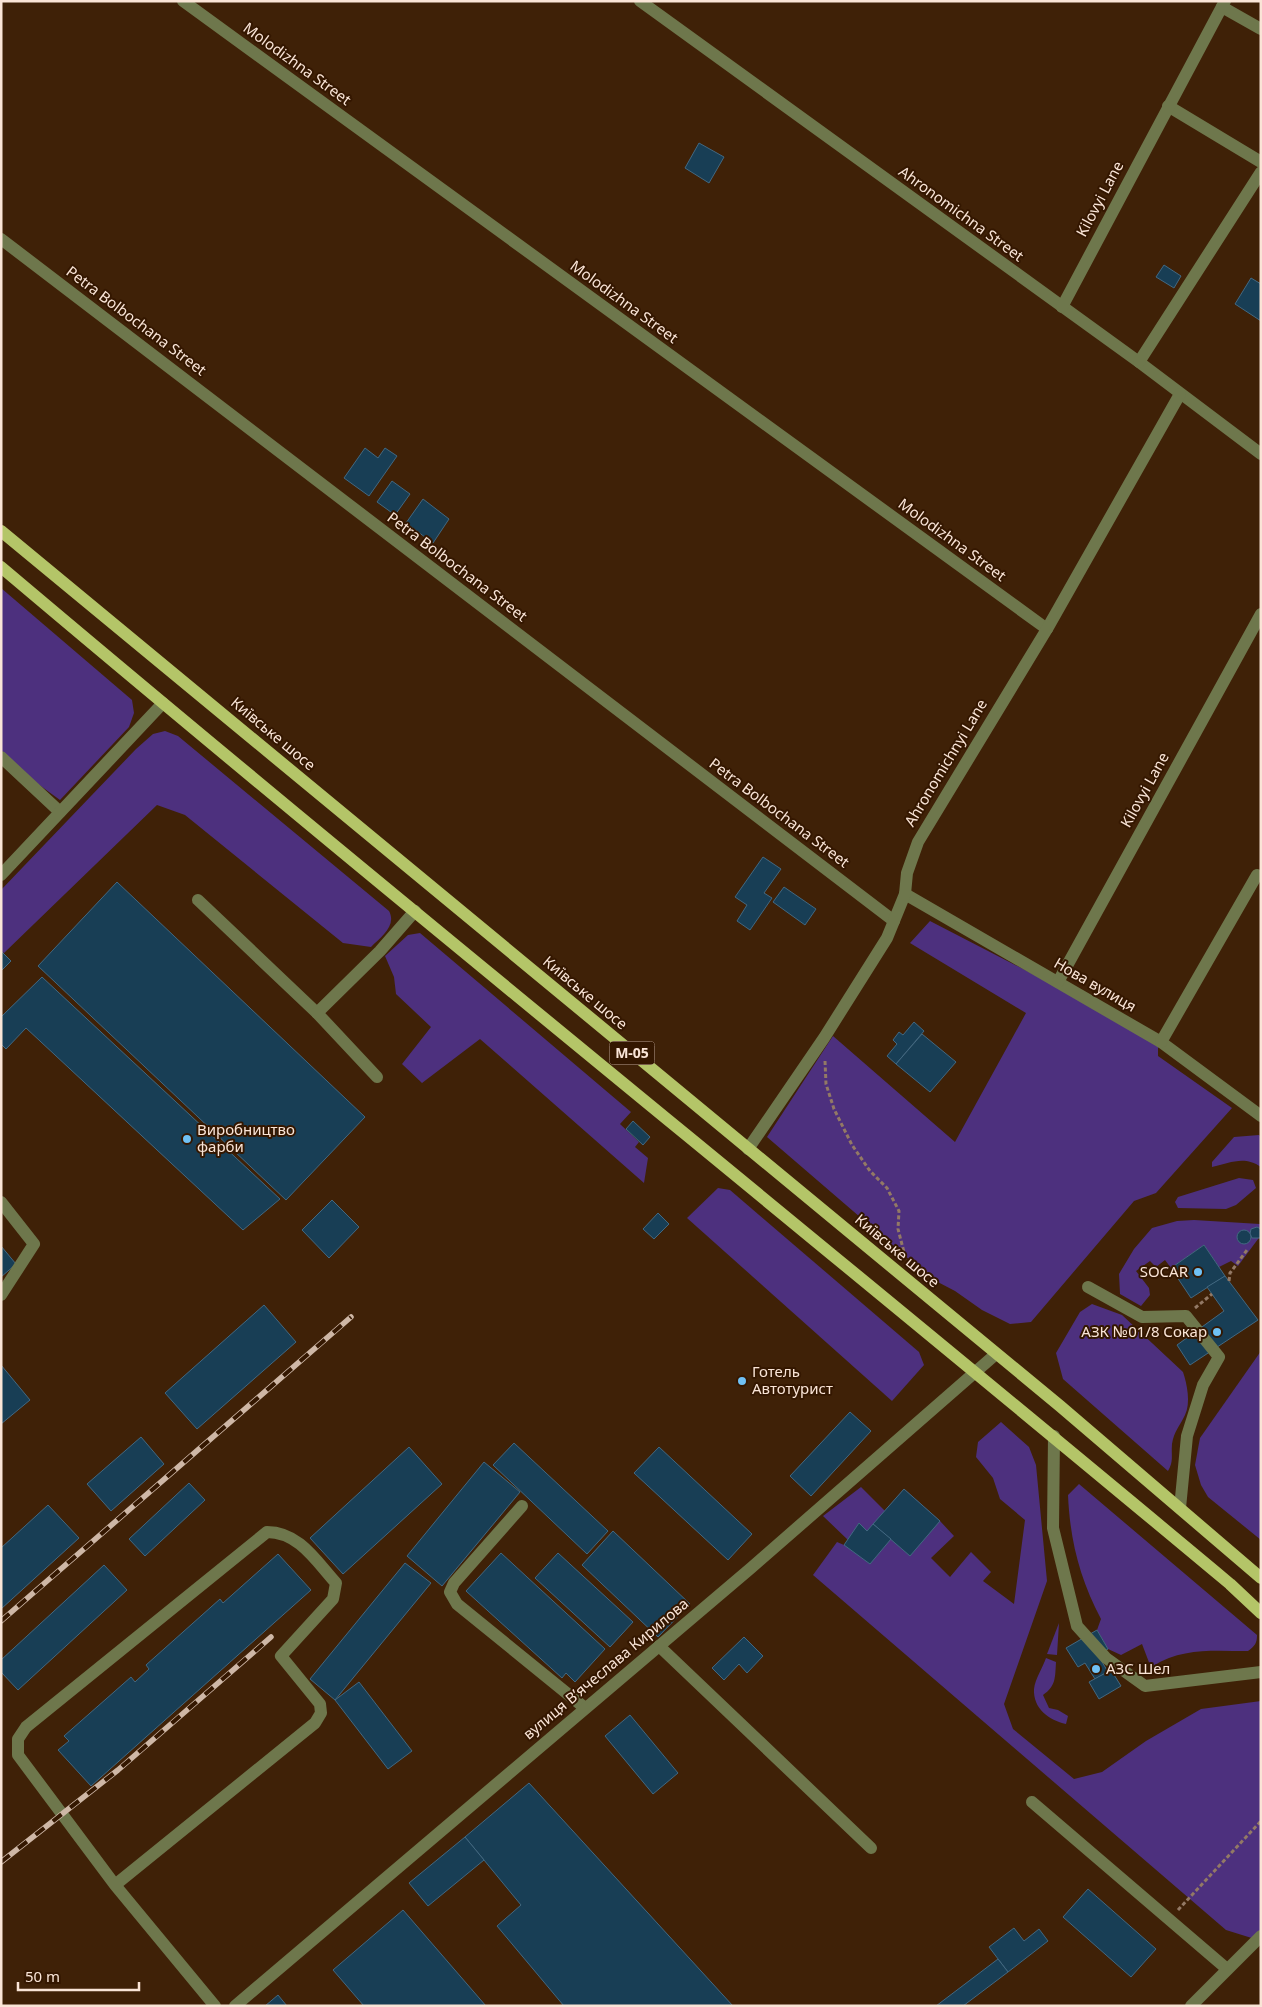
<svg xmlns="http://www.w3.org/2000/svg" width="1262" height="2007" font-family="'Noto Sans',sans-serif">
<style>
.green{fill:#4d307e}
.building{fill:#183e55;stroke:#426881}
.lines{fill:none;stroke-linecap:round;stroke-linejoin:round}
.path{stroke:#937965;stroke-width:3;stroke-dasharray:4 2.5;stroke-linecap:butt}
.minor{stroke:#6e774c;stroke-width:12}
.major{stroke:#b4c568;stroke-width:12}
.rail-casing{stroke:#ceb7a6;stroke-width:5.5}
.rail{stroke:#341700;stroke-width:4;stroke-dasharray:11;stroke-linecap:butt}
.poi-dot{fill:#70c1f4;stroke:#341700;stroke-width:2}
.labels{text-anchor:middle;stroke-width:4;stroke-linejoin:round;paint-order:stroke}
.shield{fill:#341700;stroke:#bfa796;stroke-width:1}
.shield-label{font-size:14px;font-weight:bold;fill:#fae5d7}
.street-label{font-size:15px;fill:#fae5d7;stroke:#341700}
.poi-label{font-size:15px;fill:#fae5d7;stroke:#341700;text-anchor:start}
</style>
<rect width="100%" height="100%" fill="#3f2107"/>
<g class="green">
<path d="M1,588L132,700L134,713L129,727L60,800L38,784L1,750Z"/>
<path d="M165,731L178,736L389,911C397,926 381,937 371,947L343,943L185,815L157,805L4,953L1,951V890L136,749L153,734Z"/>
<path d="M930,921L1058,987L1158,1046V1056L1232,1108L1156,1193L1134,1201L1031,1322L1010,1324L982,1310L955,1291L932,1279L767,1137L833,1036L955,1142L1026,1013L910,943Z"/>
<path d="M420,933L631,1112L620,1124L639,1142L635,1147L648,1158L644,1183L480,1039L422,1083L402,1064L431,1027L396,994L394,977L385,956L408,935Z"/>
<path d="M1259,1135L1261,1137V1167C1244,1155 1230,1163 1212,1167V1162L1234,1137Z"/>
<path d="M1239,1178L1253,1180L1256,1188L1236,1205L1226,1209L1178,1208L1175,1202L1178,1197Z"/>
<path d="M718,1188L730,1190L919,1352L924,1365L892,1401L687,1218Z"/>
<path d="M1194,1220L1260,1224L1261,1235L1238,1266L1231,1261L1219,1267L1204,1245L1171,1268L1165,1260L1156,1267L1150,1261L1136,1271L1149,1288L1150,1295L1141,1306L1120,1294L1119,1274L1134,1249L1152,1228L1177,1221Z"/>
<path d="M1092,1304L1122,1315L1183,1372C1187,1384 1191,1403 1185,1415C1180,1426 1174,1431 1172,1444C1171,1456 1174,1461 1168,1471L1063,1379L1056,1353L1080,1312Z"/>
<path d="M1261,1351V1540L1208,1497L1201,1485L1195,1465L1200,1438Z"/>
<path d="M1001,1422L1029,1447L1036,1465L1047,1581L1004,1704L1013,1729L1074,1779L1102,1772L1146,1741L1201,1709L1261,1701V1938L1258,1940L1226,1930L813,1575L837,1542L844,1545L848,1540L823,1516L861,1487L885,1511L904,1489L940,1521L954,1536L931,1558L950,1577L971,1552L991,1572L983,1581L1014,1604L1025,1520L1000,1499L993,1478L976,1457L978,1442Z"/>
<path d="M1079,1484L1257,1635C1257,1643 1255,1646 1248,1651C1215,1651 1183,1647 1153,1666L1150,1665L1142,1644L1121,1655L1108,1649L1097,1630L1101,1619C1080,1579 1070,1541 1068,1495Z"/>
<path d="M1059,1623L1057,1655L1047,1654Z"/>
<path d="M1046,1658L1056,1662C1055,1678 1056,1686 1043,1695L1049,1708L1058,1710L1068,1716L1066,1724C1049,1720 1033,1709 1034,1689C1035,1679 1043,1667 1046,1658Z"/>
</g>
<g class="building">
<path d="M699,143L724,157L709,183L685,168Z"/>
<path d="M1164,265L1181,276L1174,288L1156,277Z"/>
<path d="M1251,278L1261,284V321L1235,304Z"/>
<path d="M365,448L378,458L385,448L397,456L369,496L344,478Z"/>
<path d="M392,481L410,494L395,515L377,502Z"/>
<path d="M423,499L449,519L433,543L406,523Z"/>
<path d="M763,857L781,869L764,893L772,898L750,930L737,921L747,905L735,897Z"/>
<path d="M117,882L365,1117L286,1200L38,966Z"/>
<path d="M784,887L816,909L805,925L773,902Z"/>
<path d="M1,951L11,961L1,971Z"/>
<path d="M42,977L280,1199L243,1230L26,1028L6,1049L1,1044V1017Z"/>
<path d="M914,1022L924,1031L896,1064L887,1056L897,1044L893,1040L899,1032L903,1035Z"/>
<path d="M922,1034L956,1062L930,1092L896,1064Z"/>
<path d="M633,1121L650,1137L643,1145L626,1129Z"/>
<path d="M332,1200L359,1227L329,1258L302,1230Z"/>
<path d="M658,1213L669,1224L654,1239L643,1229Z"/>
<path d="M1257,1227L1261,1229V1238H1252L1250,1234L1251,1229Z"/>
<circle cx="1244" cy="1237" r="7"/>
<path d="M1204,1245L1225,1276L1191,1298L1171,1268Z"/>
<path d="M1,1246L16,1264L1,1277Z"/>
<path d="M1225,1276L1258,1320L1190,1365L1177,1345L1224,1311L1207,1287Z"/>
<path d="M264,1305L296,1342L197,1429L165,1393Z"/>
<path d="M1,1365L30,1400L1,1424Z"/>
<path d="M850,1412L871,1431L811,1496L790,1476Z"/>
<path d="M141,1437L164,1464L111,1511L87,1484Z"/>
<path d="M514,1443L608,1531L587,1554L493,1465Z"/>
<path d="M409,1447L442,1484L343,1574L310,1538Z"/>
<path d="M659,1447L752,1534L728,1560L634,1473Z"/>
<path d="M484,1462L520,1492L442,1586L407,1556Z"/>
<path d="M189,1483L205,1500L145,1556L129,1539Z"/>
<path d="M904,1489L940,1521L910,1556L873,1524Z"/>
<path d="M48,1505L79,1538L1,1609V1548Z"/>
<path d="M859,1523L867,1531L873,1524L891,1539L870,1564L844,1545Z"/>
<path d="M613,1531L690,1604L658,1637L582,1565Z"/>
<path d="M501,1553L605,1649L575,1682L566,1673L562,1678L466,1591Z"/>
<path d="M558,1553L633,1622L610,1647L535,1578Z"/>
<path d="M278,1554L311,1590L91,1786L58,1750L69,1741L64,1736L131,1677L135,1682L149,1669L146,1665L220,1599L223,1603Z"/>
<path d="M405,1563L431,1583L335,1700L310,1679Z"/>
<path d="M104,1565L127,1590L18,1690L1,1672V1660Z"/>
<path d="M1097,1630L1108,1649L1098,1655L1108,1672L1095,1679L1085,1663L1078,1667L1066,1648Z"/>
<path d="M744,1637L763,1656L747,1673L739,1664L724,1680L712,1668Z"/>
<path d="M1111,1670L1121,1686L1099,1699L1089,1682Z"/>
<path d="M359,1682L412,1751L388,1769L335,1700Z"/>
<path d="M630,1715L678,1773L653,1794L605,1736Z"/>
<path d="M529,1783L733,2006H564L497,1926L521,1905L465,1837Z"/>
<path d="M465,1837L484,1860L428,1906L409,1883Z"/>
<path d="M1088,1889L1156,1949L1131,1977L1063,1917Z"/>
<path d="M403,1910L486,2006H364L333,1970Z"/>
<path d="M1014,1928L1024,1941L1039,1929L1048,1941L1008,1972L989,1947Z"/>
<path d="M998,1959L1008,1972L963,2006H936Z"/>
<path d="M278,1995L287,2006H265Z"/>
</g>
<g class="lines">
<g class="path">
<path d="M825,1061L826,1084L834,1109L852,1145L870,1171L887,1188L899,1211L898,1229L906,1260"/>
<path d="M1229,1281L1230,1273L1247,1250"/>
<path d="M1195,1308L1212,1294"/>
<path d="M1178,1910L1261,1821"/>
</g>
<g class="minor">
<path d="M183,1L1047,629"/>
<path d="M640,1L1139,362L1261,454"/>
<path d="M1222,7L1261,29"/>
<path d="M1168,106L1261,162"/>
<path d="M1,239L894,921"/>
<path d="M1062,307L1225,1"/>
<path d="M1139,362L1261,172"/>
<path d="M1,757L60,812"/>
<path d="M1,875L163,703"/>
<path d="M905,894L1161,1042L1261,1116"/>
<path d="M198,900L317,1013L377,1077"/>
<path d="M1058,982L1261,614"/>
<path d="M317,1013L380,951L415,911"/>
<path d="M1161,1042L1257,875"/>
<path d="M748,1149L824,1038L887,938L905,894L907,873L918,842L1047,629L1180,394"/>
<path d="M1,1202L34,1244L1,1295"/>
<path d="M1088,1287L1142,1317L1186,1316L1219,1357L1203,1385L1187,1436L1180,1508"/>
<path d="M1054,1436L1053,1528L1077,1626L1106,1658L1145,1686L1261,1672"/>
<path d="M522,1506L454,1583L450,1592L457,1604L585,1708"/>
<path d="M659,1646L871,1848"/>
<path d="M1032,1802L1227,1969"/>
<path d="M115,1885L315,1723L321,1713L320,1704L281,1656L333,1599L336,1583C316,1561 299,1532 267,1532L26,1727L18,1739V1755L115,1885L215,2006"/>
<path d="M235,2006L751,1568L996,1354"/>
<path d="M1191,2006L1261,1936"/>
</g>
<g class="major">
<path d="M1,531L1060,1406L1261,1578"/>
<path d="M1,567C407,910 822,1243 1230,1584L1261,1613"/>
</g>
<defs>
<g id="rail">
<path d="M1,1621L351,1317"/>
<path d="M1,1862L118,1770L271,1637"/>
</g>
</defs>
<use href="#rail" class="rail-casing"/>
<use href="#rail" class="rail"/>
</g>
<g class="poi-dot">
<circle cx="187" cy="1139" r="5"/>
<circle cx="1198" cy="1272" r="5"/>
<circle cx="1217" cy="1332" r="5"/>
<circle cx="742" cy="1381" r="5"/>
<circle cx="1096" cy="1669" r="5"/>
</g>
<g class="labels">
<rect class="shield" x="609.5" y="1041.5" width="45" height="23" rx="4"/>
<g class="shield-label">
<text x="632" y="1058">М-05</text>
</g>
<g class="street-label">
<text transform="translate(297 64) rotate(36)" y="5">Molodizhna Street</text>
<text transform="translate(1100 199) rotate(-62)" y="5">Kilovyi Lane</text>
<text transform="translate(961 214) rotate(36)" y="5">Ahronomichna Street</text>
<text transform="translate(624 302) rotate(36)" y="5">Molodizhna Street</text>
<text transform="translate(136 321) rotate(37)" y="5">Petra Bolbochana Street</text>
<text transform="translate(952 540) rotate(36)" y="5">Molodizhna Street</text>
<text transform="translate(457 567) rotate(37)" y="5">Petra Bolbochana Street</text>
<text transform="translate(273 734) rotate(40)" y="5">Київське шосе</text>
<text transform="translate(946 763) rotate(-59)" y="5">Ahronomichnyi Lane</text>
<text transform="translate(1145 790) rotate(-61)" y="5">Kilovyi Lane</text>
<text transform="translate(779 813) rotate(37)" y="5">Petra Bolbochana Street</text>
<text transform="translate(1095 985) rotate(30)" y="5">Нова вулиця</text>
<text transform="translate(585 993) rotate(40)" y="5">Київське шосе</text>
<text transform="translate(897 1251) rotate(40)" y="5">Київське шосе</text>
<text transform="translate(606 1669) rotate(-40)" y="5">вулиця Вʼячеслава Кирилова</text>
</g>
<g class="poi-label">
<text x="197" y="1135">Виробництво<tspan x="197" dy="17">фарби</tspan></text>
<text x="1188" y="1277" text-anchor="end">SOCAR</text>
<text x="1207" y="1337" text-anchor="end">АЗК №01/8 Сокар</text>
<text x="752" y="1377">Готель<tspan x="752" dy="17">Автотурист</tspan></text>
<text x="1106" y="1674">АЗС Шел</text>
</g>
</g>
<rect width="1262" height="2007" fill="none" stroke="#fae5d7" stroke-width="5"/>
<path d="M18 1982v8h121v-8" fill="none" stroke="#fae5d7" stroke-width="2.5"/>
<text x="25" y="1982" font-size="15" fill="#fae5d7" stroke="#341700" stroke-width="4" paint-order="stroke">50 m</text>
</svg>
